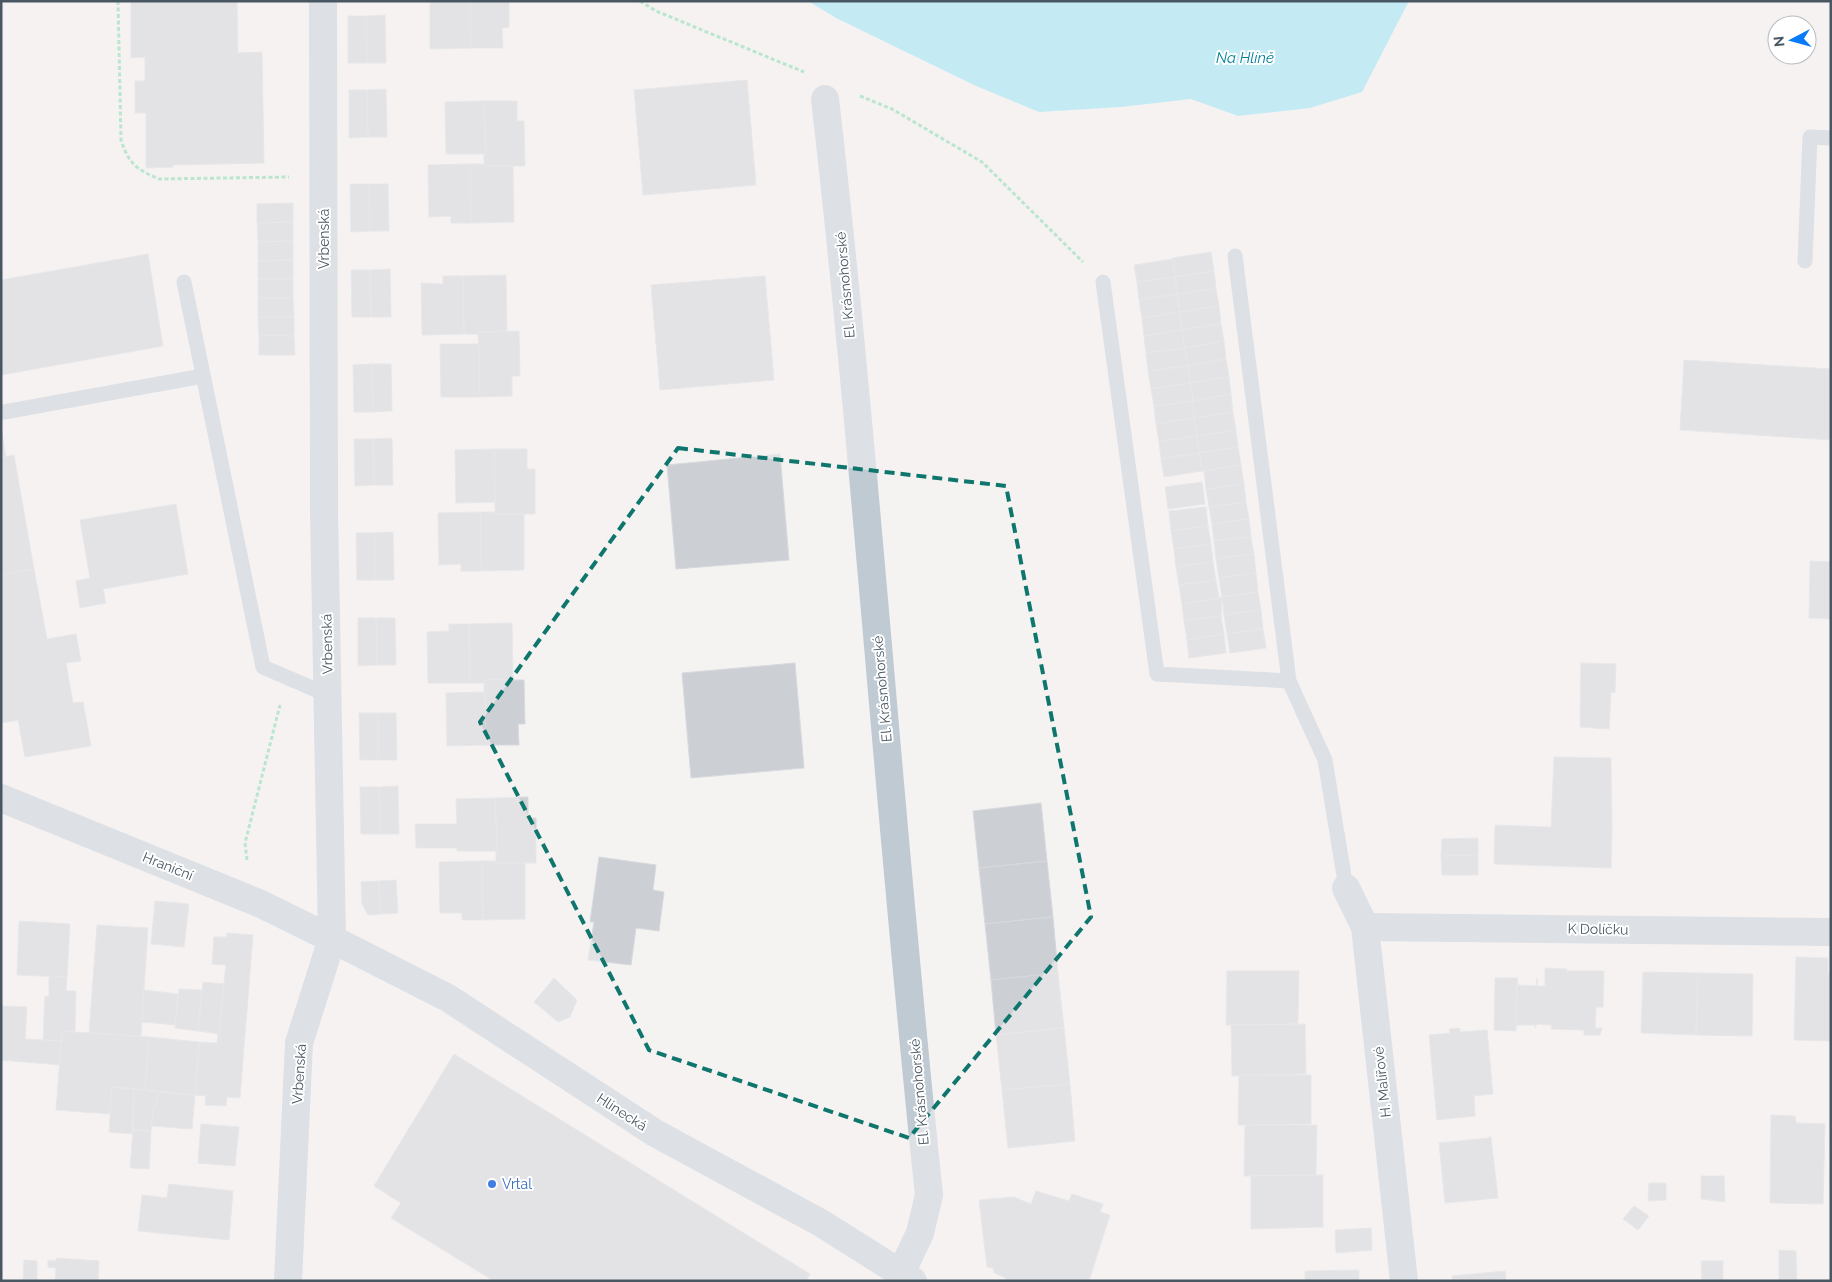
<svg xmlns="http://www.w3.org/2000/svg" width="1832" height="1282" font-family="Raleway,sans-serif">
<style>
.water{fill:#88e3f5}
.building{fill:#ccd0d5;stroke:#d6d9de}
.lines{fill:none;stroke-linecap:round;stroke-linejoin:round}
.path{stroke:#72d7a1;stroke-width:3;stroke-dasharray:4 2.5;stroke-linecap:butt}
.service{stroke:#bfcad3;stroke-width:15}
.minor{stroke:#bfcad3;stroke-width:28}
.tertiary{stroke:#bfcad3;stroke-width:28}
.marked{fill:none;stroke:#0f766e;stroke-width:4;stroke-dasharray:10 6;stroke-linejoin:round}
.shop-dot{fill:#3f7fe0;stroke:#fff;stroke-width:2}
.labels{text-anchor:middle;stroke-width:4;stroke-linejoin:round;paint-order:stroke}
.street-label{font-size:14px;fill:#485762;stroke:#fff}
.shop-label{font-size:14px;fill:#366cbe;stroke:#fff;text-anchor:start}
.water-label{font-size:15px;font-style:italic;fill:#03819b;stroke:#fff}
</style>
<rect width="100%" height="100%" fill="#f5f2f2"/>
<path class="water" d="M808,1H1409L1362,92L1310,108L1238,116L1191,99L1121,107L1039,112L976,86L836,18Z"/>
<g class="building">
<path d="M131,1H237L238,53L262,52L264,163L173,165V167L146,168V113H135V81H145V57L131,58Z"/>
<path d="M430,1H470L471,48L430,49Z"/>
<path d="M470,1H509V27L502,28L503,48H471Z"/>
<path d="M385,15L386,63H367L366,16Z"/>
<path d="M348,16H366L367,63H348Z"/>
<path d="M747,80L756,185L643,195L634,90Z"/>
<path d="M386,89L387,137H368L367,90Z"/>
<path d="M349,90H367L368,137L349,138Z"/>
<path d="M484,101L486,154H446L445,102Z"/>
<path d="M484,101H517V121H524L525,166H484V154H486Z"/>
<path d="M470,164H484V166H513L514,222L471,223Z"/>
<path d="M470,164L471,223H451V216L429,217L428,165Z"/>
<path d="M350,184H369L370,231L351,232Z"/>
<path d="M369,184H388L389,231H370Z"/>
<path d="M293,203V222L257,223V204Z"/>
<path d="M293,222V241L258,242L257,223Z"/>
<path d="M293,241V260L258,261V242Z"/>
<path d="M1211,252L1214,271L1175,277L1172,258Z"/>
<path d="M148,254L163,346L1,375V280Z"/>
<path d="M1173,259L1175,277L1137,282L1134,265Z"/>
<path d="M293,260V279H258V261Z"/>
<path d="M390,269L391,317H371L370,270Z"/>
<path d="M351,270H370L371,317H352Z"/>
<path d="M1214,271L1216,289L1177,294L1175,277Z"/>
<path d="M506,275L507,331L478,332V334H464L463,276Z"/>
<path d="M443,276H463L464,334L422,335L421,283L443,284Z"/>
<path d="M765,276L774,380L660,390L651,285Z"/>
<path d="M1175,277L1177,294L1139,300L1137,282Z"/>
<rect x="258" y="279" width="35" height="19"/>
<path d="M1216,289L1219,306L1180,312L1177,294Z"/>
<path d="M1177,294L1180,312L1142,318L1139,300Z"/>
<path d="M258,298H293L294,317H258Z"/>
<path d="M1219,306L1221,324L1182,330L1180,312Z"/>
<path d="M1180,312L1182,330L1144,336L1142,318Z"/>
<path d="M258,317H294V336H259Z"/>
<path d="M1221,324L1224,341L1185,348L1182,330Z"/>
<path d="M1182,330L1185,348L1146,353L1144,336Z"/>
<path d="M519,331L520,376H512V396L480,397L478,332Z"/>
<path d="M259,336H294L295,355H259Z"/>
<path d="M1224,341L1226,359L1188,366L1185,348Z"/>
<path d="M440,344H479L480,397H441Z"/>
<path d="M1185,348L1188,366L1148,371L1146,353Z"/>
<path d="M1226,359L1229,377L1190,383L1188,366Z"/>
<path d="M1684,360L1831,369V440L1680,430Z"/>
<path d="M372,364L373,412H354L353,365Z"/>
<path d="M372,364H391L392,411L373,412Z"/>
<path d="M1188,366L1190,383L1151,389L1148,371Z"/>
<path d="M1229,377L1231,394L1193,401L1190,383Z"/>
<path d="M1190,383L1193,401L1154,406L1151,389Z"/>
<path d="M1231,394L1233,412L1194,418L1193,401Z"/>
<path d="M1193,401L1194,418L1156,424L1154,406Z"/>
<path d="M1233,412L1236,430L1197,436L1194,418Z"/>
<path d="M1194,418L1197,436L1159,442L1156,424Z"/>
<path d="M1,427L6,457L1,458Z"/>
<path d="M1236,430L1238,447L1199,453L1197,436Z"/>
<path d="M1197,436L1199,453L1161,459L1159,442Z"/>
<path d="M392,438L393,485H374L373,439Z"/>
<path d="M354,439H373L374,485L355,486Z"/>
<path d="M1238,447L1241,465L1202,471L1199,453Z"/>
<path d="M494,449H527V469H535V514H495Z"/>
<path d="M494,449L495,502L456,503L455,450Z"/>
<path d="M1199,453L1202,471L1164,477L1161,459Z"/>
<path d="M780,454L789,560L676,569L667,465Z"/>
<path d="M14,455L34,569L1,575V458Z"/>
<path d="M1241,465L1244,484L1206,489L1204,471Z"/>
<path d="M1202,482L1205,504L1168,509L1165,487Z"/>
<path d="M1244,484L1246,502L1209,507L1206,489Z"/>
<path d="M1246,502L1249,519L1212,524L1209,507Z"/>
<path d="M176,504L188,574L103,589L106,603L80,608L76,581L90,578L80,520Z"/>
<path d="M1206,507L1208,526L1171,531L1169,511Z"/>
<path d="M480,512H494L495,514H524V570L481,571Z"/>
<path d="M480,512L481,571H461V564L439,565L438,513Z"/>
<path d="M1249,519L1251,537L1214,541L1212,524Z"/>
<path d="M1208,526L1211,544L1174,549L1171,531Z"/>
<path d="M393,532L394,580H375V533Z"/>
<path d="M356,533H375V580H357Z"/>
<path d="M1251,537L1254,554L1216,559L1214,541Z"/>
<path d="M1211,544L1213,562L1176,567L1174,549Z"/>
<path d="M1254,554L1256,573L1219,578L1216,559Z"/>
<path d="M1810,561L1831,562V619L1809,618Z"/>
<path d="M1213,562L1216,580L1179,585L1176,567Z"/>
<path d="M34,569L47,639L76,634L81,661L66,663L73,703L83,702L91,746L25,757L18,720L1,723V575Z"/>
<path d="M1256,573L1258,592L1222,597L1219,578Z"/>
<path d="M1216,580L1219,598L1182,604L1179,585Z"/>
<path d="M1258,592L1261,610L1224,615L1222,597Z"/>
<path d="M1218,597H1222L1221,616L1184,621L1182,604L1219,598Z"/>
<path d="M1261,610L1263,629L1227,634L1224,615Z"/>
<path d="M1221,616L1224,634L1187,640L1184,621Z"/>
<path d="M358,618H376L377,665L358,666Z"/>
<path d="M376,618H395L396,665H377Z"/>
<path d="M512,623L513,680H484V683H470L469,624Z"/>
<path d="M449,624H469L470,683H428L427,632L449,631Z"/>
<path d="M1263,629L1266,648L1230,653L1227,634Z"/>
<path d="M1224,634L1226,653L1189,658L1187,640Z"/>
<path d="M795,663L804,768L691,778L682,673Z"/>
<path d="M1581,663L1616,664L1615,693L1611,692L1609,729L1580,727Z"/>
<path d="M484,680H524L525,724H518L519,745H486L485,692H484Z"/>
<path d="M484,692H485L486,745L447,746L446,693Z"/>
<path d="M359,713H378V760H360Z"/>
<path d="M378,713H396L397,760H378Z"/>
<path d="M1554,757L1611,758L1612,830L1611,868L1494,864L1495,825L1551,827Z"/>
<path d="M398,786L399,834H380L379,787Z"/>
<path d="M360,787H379L380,834H361Z"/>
<path d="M528,797V818H536V863H496V851H497L495,798Z"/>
<path d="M495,798L497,851H457V848H416L415,824H457L456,799Z"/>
<path d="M1041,803L1047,861L979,868L973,811Z"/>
<path d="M1478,838V856H1441L1442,839Z"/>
<path d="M1441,856H1478V875H1442Z"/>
<path d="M599,857L656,865L653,890L664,892L659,931L636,928L631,965L588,960L594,922H590Z"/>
<path d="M482,861L483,920H462V913H440L439,862Z"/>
<path d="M482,861H495L496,863H525V919L483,920Z"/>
<path d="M1047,861L1053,917L985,924L979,868Z"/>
<path d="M396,880L398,913L380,914L379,881Z"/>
<path d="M379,881L380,914L368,915L362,904L361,882Z"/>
<path d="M155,901L189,904L184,947L151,944Z"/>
<path d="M1053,917L1058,973L991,980L985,924Z"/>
<path d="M19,921L70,924L67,977L17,975Z"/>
<path d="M97,925L148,928L141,1037L89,1033Z"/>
<path d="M227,933L253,935L240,1098L227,1097L226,1106L205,1105L206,1096L195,1095L199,1042L217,1043L226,965L212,964L214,937H226Z"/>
<path d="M1796,957L1828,958V973H1831V1041L1794,1040Z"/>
<path d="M1545,968L1567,969L1566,971H1604L1603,1007H1596L1595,1028H1602L1600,1035H1584V1030L1551,1029L1552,1025L1537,1024L1535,1028L1536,1025H1518L1516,1027L1517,978L1518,985L1536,986L1537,978L1538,979L1537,986H1545Z"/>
<path d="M1227,971H1299L1298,1024L1226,1025Z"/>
<path d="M1643,972L1698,973L1696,1035L1641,1033Z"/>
<path d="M1058,973L1064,1028L996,1035L991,980Z"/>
<path d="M1698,973L1753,974L1752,1036L1696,1035Z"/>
<path d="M49,976L67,977L66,991H76L75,1032L62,1031V1041L43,1040L45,996L49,997Z"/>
<path d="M554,978L577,1000L570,1017L558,1022L534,1002Z"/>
<path d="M1495,978H1517L1516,1031L1494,1030Z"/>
<path d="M203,982L224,984L219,1034L198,1031Z"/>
<path d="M179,989L202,990L198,1031L175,1028Z"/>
<path d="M144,990L178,994L175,1025L142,1022Z"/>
<path d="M1,1006L27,1007L25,1039L62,1041L60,1065L1,1060Z"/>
<path d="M1305,1024L1306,1074L1232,1076L1231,1025Z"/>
<path d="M1064,1028L1070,1084L1002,1090L996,1035Z"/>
<path d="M1460,1028V1032L1487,1030L1493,1094L1474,1096L1475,1116L1437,1120L1429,1035L1450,1033L1449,1029Z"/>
<path d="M62,1031L149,1037L145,1090L112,1087L110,1114L56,1110Z"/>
<path d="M149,1037L199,1042L195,1095L145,1090Z"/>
<path d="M454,1054L810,1274L806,1281H494L391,1218L401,1203L374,1186Z"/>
<path d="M1239,1075H1311V1124L1238,1125Z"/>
<path d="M1070,1084L1075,1141L1008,1148L1002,1090Z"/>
<path d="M112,1087L134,1089L132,1134L109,1132Z"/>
<path d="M134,1089L158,1092L156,1105L154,1104L151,1131L133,1130Z"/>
<path d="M158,1092L195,1095L192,1129L151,1126L154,1104L156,1105Z"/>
<path d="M1771,1115L1795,1116L1796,1123L1825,1124L1823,1204L1770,1203Z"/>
<path d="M201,1124L239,1127L235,1166L198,1163Z"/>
<path d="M1245,1125H1317L1316,1175L1244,1176Z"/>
<path d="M133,1130L151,1131L149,1169L130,1168Z"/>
<path d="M1489,1137H1491L1498,1198L1445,1203L1439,1143L1489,1138Z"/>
<path d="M1323,1175V1227L1251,1229V1176Z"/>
<path d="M1701,1176H1724L1725,1202L1701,1199Z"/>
<path d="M1649,1183H1666V1200L1648,1201Z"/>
<path d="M169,1184L233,1191L229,1240L138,1231L142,1195L167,1198Z"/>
<path d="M1036,1191L1069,1201L1072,1194L1103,1204L1100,1212L1110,1215L1089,1281H1005L1006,1278L994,1273L993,1268L987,1267L979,1200L1014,1197L1031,1204Z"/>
<path d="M1634,1206L1649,1216L1638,1230L1623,1219Z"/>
<path d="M1371,1228L1372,1250L1336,1253L1335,1230Z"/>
<path d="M1779,1250L1796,1251L1797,1281H1779Z"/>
<path d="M56,1258L99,1261L98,1281H55L56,1268L48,1267V1260L56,1261Z"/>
<path d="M24,1260L37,1261V1281H23Z"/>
<path d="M1701,1261H1723V1281H1702Z"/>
<path d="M1359,1270V1281H1305V1271Z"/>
<path d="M1505,1271L1506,1281H1453L1452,1276Z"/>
</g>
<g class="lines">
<g class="path">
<path d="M118,1L121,140C129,164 136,169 159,179L289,177"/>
<path d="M640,1L656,11L804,72"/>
<path d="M860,96L892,109L982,162L1083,262"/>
<path d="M247,860L245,843L280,705"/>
</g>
<g class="service">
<path d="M1235,256L1289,681L1325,760L1346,888"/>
<path d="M1805,261L1810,137L1831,138"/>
<path d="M184,282L263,667L328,695"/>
<path d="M1103,282L1157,674L1289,681"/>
<path d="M4,412L203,376"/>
</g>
<g class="minor">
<path d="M825,99C867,464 890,830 929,1195L920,1233L901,1273"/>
<path d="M1,798L261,904L332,939L324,511L323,1"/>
<path d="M1346,888L1365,927L1404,1281"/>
<path d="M1365,927L1831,932"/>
</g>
<path class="tertiary" d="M288,1281L299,1043L332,939L448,998L655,1133L821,1223L913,1281"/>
</g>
<path d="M0 0H1832V1282H0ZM678,448L1006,486L1091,917L909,1138L649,1050L480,722Z" fill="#f5f2f2" fill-opacity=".55" fill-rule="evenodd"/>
<path class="marked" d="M678,448L1006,486L1091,917L909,1138L649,1050L480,722Z"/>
<circle class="shop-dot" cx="492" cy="1184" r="5"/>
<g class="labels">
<g class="street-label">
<text transform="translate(324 239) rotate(-90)" y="5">Vrbenská</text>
<text transform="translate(845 285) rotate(-95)" y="5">El. Krásnohorské</text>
<text transform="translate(327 644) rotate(-91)" y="5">Vrbenská</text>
<text transform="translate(882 689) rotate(-95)" y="5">El. Krásnohorské</text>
<text transform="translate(168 866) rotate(22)" y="5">Hraniční</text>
<text transform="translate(1598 929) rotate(1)" y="5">K Dolíčku</text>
<text transform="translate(299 1074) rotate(-86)" y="5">Vrbenská</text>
<text transform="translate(1382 1082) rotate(-96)" y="5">H. Malířové</text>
<text transform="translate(919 1092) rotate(-95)" y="5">El. Krásnohorské</text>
<text transform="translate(622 1112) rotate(33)" y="5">Hlinecká</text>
</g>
<g class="shop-label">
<text x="502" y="1189">Vrtal</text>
</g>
<g class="water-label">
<text x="1245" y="63">Na Hlíně</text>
</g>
</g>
<rect width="1832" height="1282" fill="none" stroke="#485762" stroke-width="5"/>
<g transform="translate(1792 40) rotate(264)"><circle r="24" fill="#ffffff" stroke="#b6bcc0"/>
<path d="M0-4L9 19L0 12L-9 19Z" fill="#097bf8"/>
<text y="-8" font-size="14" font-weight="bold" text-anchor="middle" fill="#485762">N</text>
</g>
</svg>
